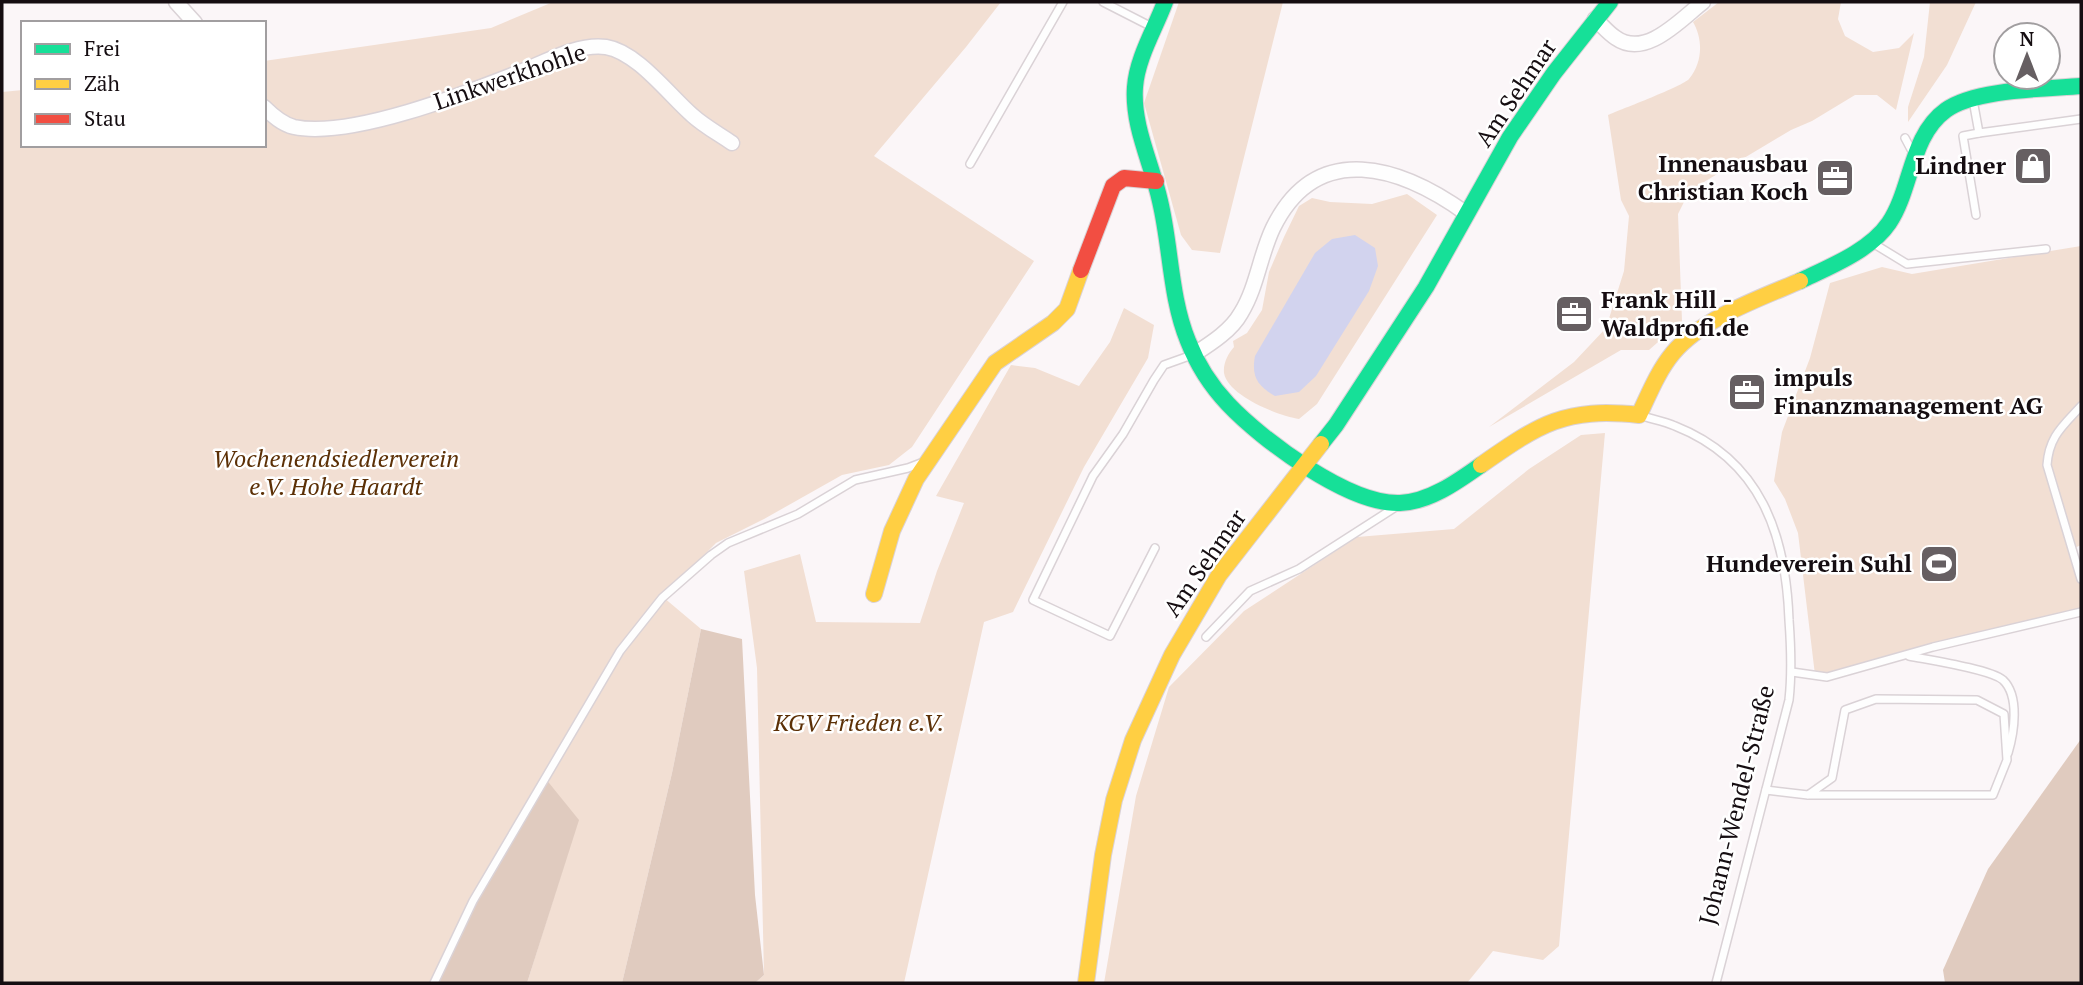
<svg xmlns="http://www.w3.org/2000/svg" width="2083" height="985" font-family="'PT Serif',serif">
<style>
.green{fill:#f2dfd3}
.forest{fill:#e0cbbf}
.water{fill:#d2d3ee}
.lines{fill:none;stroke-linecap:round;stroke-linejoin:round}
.lane-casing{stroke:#dad2d6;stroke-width:10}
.street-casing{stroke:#dad2d6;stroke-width:17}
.fast-casing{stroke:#dad2d6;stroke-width:18}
.slow-casing{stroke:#dad2d6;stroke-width:18}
.jam-casing{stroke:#dad2d6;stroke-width:18}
.lane{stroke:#fefefe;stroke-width:7}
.street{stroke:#fefefe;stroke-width:14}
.fast{stroke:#16e098;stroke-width:16}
.slow{stroke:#ffcf43;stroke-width:16}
.jam{stroke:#f24e42;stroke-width:16}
.labels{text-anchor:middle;stroke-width:5;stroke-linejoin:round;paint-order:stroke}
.street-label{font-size:24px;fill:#150d11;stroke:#fff}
.poi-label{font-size:24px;font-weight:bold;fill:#150d11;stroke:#fff;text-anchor:end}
.park-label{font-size:24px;font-style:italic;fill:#5c3006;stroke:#fff}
</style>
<rect width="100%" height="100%" fill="#fbf6f8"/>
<g class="green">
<path d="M553,2H1001L966,47L874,156L1034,261L912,447L889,465L842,475L764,519L716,543L663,597L701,629L672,773L622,983H527L578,820L434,983H2V92L23,90V145H264V61L491,28Z"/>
<path d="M1179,2H1283L1220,253L1192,250L1181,235L1144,103Z"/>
<path d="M1719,2H1841L1838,19L1845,36L1873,52L1899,48L1914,33L1896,110L1877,95H1855L1812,121L1791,130L1704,182L1687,196L1678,214L1682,321L1649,350H1621L1489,427L1574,362L1606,328L1624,271L1629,216L1621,200L1608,115C1622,109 1683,86 1689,79C1703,62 1703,39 1693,22Z"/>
<path d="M1930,2H1976L1947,65L1908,122V107L1924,57Z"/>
<path d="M1407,194L1437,215L1317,404L1299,419C1279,416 1228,396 1224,373C1223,363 1228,354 1234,347L1233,341L1247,333L1262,310L1269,272L1284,237L1299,206L1312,198L1330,202L1372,204Z"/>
<path d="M2081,246V545L2072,549L2081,579V612L1828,677L1815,675L1798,533L1785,499L1774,481L1782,432L1810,358L1830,283L1882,267L1912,274Z"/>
<path d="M1124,308L1154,325L1148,358L1084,467L1013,612L984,622L904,983H755L764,975L757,668L744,571L800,554L816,622L920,623L937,571L964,503L936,496L1011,365L1035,368L1079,386L1110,342Z"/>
<path d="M1605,433L1559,946L1543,960L1493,951L1467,983H1104L1136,796L1169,687L1244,611L1357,537L1454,529L1529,469L1581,435Z"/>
</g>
<g class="forest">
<path d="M701,629L742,639L755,895L764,975L755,983H622L672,773Z"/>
<path d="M2081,739V983H1945L1943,970L1988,869Z"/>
<path d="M545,778L579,820L527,983H434L473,901Z"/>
</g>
<path class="water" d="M1355,235L1375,248L1378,266L1369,291L1316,376L1299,392L1275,396C1258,386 1251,377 1255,356L1315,253L1332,239Z"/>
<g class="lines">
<defs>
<g id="lane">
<path d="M1103,2L1152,27"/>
<path d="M1973,100L1979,133L2081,119"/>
<path d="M1905,138L1913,153"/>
<path d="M970,164L1063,2"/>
<path d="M1976,215L1963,136L1979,133"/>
<path d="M1871,242L1907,264L2046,249"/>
<path d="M2081,406C2063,426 2049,436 2047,465L2081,579"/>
<path d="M1639,415C1651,419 1664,421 1675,426C1761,460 1786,535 1789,620C1791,647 1792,673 1789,700L1716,983"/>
<path d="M1155,548L1110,636L1033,600L1093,476L1123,434L1154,380L1164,365L1192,355"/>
<path d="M1206,637L1250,591L1299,569L1394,508"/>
<path d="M1909,656C1929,660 1990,669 2003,680C2020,696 2014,733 2008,753"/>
<path d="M1792,672L1827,677L1933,647L2081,612"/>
<path d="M1766,790L1808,795H1993L2007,760L2004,714L1977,700L1876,699L1845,710L1832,778L1808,795"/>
<path d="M434,983L473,901L620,651L662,598L711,555L728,543L798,514L855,480L908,468L921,463"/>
</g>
<g id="street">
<path d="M176,2L195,23"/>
<path d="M1595,19C1602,25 1608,33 1616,38C1646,59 1681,19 1703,2"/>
<path d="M264,107C273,116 282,124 294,127C350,139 467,93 520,72C545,62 578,43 606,47C637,52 669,95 692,115C704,126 719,134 732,143"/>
<path d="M1193,355C1210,344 1231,331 1241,313C1257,287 1260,255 1273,228C1317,138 1402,167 1467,214"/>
</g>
<g id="fast">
<path d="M1165,2C1155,29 1137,58 1135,87C1132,126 1152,164 1160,201C1171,247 1170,297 1188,341C1197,364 1211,386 1228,404C1262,440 1349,505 1400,503C1429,502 1457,482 1481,465"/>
<path d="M1800,281C1829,267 1870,251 1889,223C1912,189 1910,136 1946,110C1975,89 2045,89 2081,86"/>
<path d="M1321,444L1336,425L1426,287L1510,137L1554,73L1610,2"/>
</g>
<g id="slow">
<path d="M1481,465C1540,424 1564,407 1639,415C1649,394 1658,371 1673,353C1701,319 1760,298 1800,281"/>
<path d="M874,594L892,531L916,479L995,363L1053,323L1067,309L1081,270"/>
<path d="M1086,983L1103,855L1114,800L1133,740L1172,655L1219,575L1321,444"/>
</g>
<path id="jam" d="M1081,270L1113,186L1124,178L1156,181"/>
</defs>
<use href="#lane" class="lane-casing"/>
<use href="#street" class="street-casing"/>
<use href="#fast" class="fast-casing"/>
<use href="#slow" class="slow-casing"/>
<use href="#jam" class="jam-casing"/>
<use href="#lane" class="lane"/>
<use href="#street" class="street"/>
<use href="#fast" class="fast"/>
<use href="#slow" class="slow"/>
<use href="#jam" class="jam"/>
</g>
<defs>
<symbol id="shop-square" viewBox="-11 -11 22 22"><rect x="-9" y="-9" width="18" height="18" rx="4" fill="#665f62" stroke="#fff"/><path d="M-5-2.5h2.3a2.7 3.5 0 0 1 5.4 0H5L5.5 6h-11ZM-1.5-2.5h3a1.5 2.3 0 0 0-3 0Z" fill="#fff"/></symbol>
<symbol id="office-square" viewBox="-11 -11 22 22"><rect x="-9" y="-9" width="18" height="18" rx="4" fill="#665f62" stroke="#fff"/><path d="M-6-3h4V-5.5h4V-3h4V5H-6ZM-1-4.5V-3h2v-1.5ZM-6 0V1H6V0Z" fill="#fff"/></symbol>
<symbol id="stadium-square" viewBox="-11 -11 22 22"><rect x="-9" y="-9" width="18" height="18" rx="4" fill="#665f62" stroke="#fff"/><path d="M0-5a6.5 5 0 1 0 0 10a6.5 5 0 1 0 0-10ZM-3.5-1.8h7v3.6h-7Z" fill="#fff"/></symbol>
</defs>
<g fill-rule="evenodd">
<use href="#shop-square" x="2011" y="144" width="44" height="44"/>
<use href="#office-square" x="1813" y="156" width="44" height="44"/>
<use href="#office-square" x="1552" y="292" width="44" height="44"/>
<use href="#office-square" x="1725" y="370" width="44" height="44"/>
<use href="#stadium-square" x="1917" y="542" width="44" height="44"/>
</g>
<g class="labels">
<g class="street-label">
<text transform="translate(510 77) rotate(-19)" y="8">Linkwerkhohle</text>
<text transform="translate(1516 93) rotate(-56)" y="8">Am Sehmar</text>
<text transform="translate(1205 563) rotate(-55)" y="8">Am Sehmar</text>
<text transform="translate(1737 805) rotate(-76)" y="8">Johann-Wendel-Straße</text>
</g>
<g class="poi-label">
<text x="1808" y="172">Innenausbau<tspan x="1808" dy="28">Christian Koch</tspan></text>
<text x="2006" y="174">Lindner</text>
<text x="1601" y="308" text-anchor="start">Frank Hill -<tspan x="1601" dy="28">Waldprofi.de</tspan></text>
<text x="1774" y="386" text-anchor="start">impuls<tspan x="1774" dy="28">Finanzmanagement AG</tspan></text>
<text x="1912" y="572">Hundeverein Suhl</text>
</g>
<g class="park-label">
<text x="336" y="467">Wochenendsiedlerverein<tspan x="336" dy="28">e.V. Hohe Haardt</tspan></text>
<text x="859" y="731">KGV Frieden e.V.</text>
</g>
</g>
<rect width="2083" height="985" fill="none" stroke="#150d11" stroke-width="7"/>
<rect x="21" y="21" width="245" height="126" fill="#ffffff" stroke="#a19ea0" stroke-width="2"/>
<rect x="35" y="44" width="35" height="10" fill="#16e098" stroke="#a19ea0" stroke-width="2"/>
<text x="84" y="56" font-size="21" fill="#150d11">Frei</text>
<rect x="35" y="79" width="35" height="10" fill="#ffcf43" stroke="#a19ea0" stroke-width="2"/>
<text x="84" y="91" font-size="21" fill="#150d11">Zäh</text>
<rect x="35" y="114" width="35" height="10" fill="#f24e42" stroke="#a19ea0" stroke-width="2"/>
<text x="84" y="126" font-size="21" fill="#150d11">Stau</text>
<g transform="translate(2027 56)"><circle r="33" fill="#ffffff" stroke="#a19ea0" stroke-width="2"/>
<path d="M0-5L12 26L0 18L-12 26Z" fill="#665f62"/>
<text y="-10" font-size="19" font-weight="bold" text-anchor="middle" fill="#150d11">N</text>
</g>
</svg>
